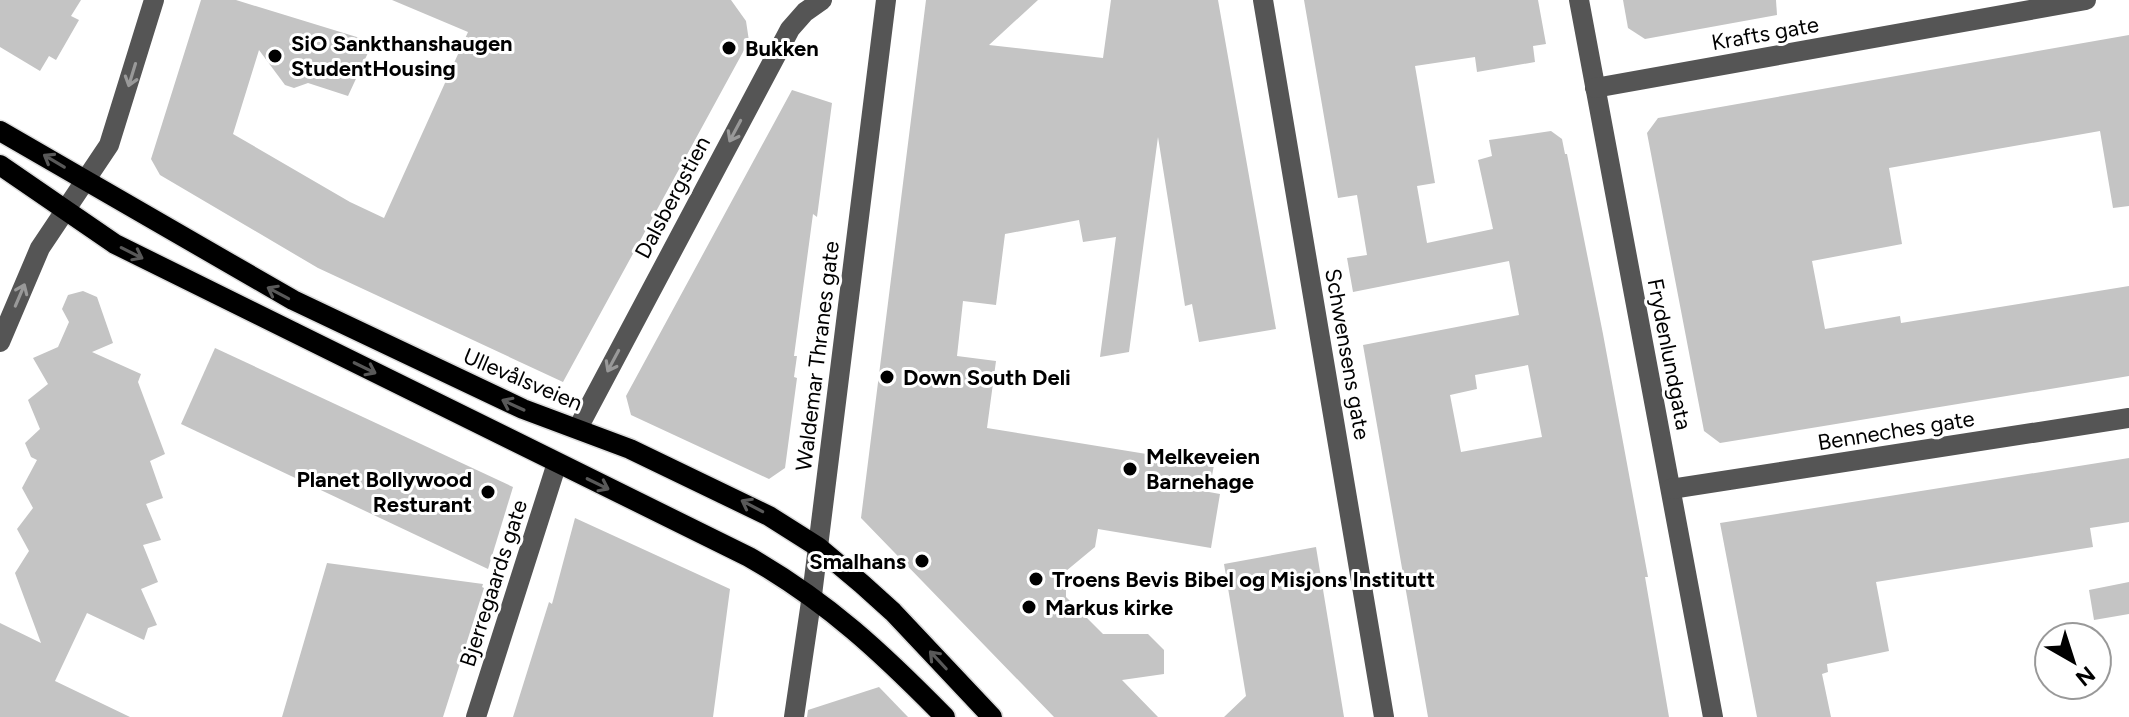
<svg xmlns="http://www.w3.org/2000/svg" width="2129" height="717" font-family="Figtree,sans-serif">
<style>
.building{fill:#c4c4c4;fill-rule:evenodd}
.lines{fill:none;stroke-linecap:round;stroke-linejoin:round}
.major-casing{stroke:#dbdbdb;stroke-width:23}
.minor{stroke:#555;stroke-width:20}
.major{stroke:#000;stroke-width:20}
.oneway{stroke:#999}
.oneway2{stroke:#595959}
.poi-dot{fill:#000;stroke:#fff;stroke-width:3}
.labels{text-anchor:middle;stroke-width:6;stroke-linejoin:round;paint-order:stroke}
.street-label{font-size:22px;fill:#000;stroke:#fff}
.poi-label{font-size:22px;font-weight:bold;fill:#000;stroke:#fff;text-anchor:start}
</style>
<rect width="100%" height="100%" fill="#fff"/>
<g class="building">
<path d="M0,0H81L71,16L79,20L56,60L49,56L40,71L0,47Z"/>
<path d="M201,0H236L373,42L348,96L308,83L294,88L285,85L259,50L233,134L350,202L384,218L468,32L392,0H731L746,21L749,41L563,382L318,268L160,175L151,159Z"/>
<path d="M926,0H1038L989,45L1103,58L1111,0H1218L1276,329L1199,342L1192,304L1185,306L1158,137L1129,352L1100,357L1116,237L1083,242L1079,220L1005,234L996,305L963,301L957,356L996,361L987,428L1214,465L1209,492L1220,494L1211,548L1098,529L1095,547L1066,571V597L1103,634H1148L1164,650V674L1122,680L1158,717H1054L861,518Z"/>
<path d="M1304,0H1538L1546,44L1533,46L1535,62L1477,72L1475,57L1415,66L1435,183L1417,186L1427,243L1493,229L1478,160L1492,156L1489,140L1551,131L1562,139L1565,154H1567L1603,334L1648,577H1645L1669,717H1428L1363,345L1519,315L1509,261L1353,292L1347,258L1367,255L1357,195L1338,198ZM1528,365L1542,437L1461,452L1450,395L1477,389L1475,375Z"/>
<path d="M1623,0H1776L1777,15L1645,39L1628,28Z"/>
<path d="M2129,35V206L2113,208L2100,131L1889,168L1902,244L1812,261L1825,329L1900,316L1901,323L2129,286V376L1720,443L1704,431L1647,133L1658,118Z"/>
<path d="M792,90L832,103L817,217L813,214L794,356H797L794,377L797,378L785,468L769,479L631,415L626,396Z"/>
<path d="M83,291L97,297L113,343L92,352L141,374L138,382L165,454L150,461L163,498L146,504L161,540L143,545L158,582L141,589L157,625L148,628L144,640L87,613L55,681L130,717H0V623L41,643L15,573L29,551L17,529L33,508L22,488L37,460L31,457L25,443L40,429L28,400L48,384L33,358L58,347L69,322L62,309L68,295Z"/>
<path d="M215,348L513,487L488,569L181,424Z"/>
<path d="M2129,458V522L2090,528L2093,547L1876,582L1889,651L1827,664L1828,672L1822,674L1831,717H1757L1720,523Z"/>
<path d="M575,518L730,589L713,717H513L549,602L552,604Z"/>
<path d="M1316,547L1344,717H1224L1246,696L1224,564Z"/>
<path d="M327,563L483,584L482,587L484,588L443,717H282Z"/>
<path d="M2129,582V614L2094,620L2089,590Z"/>
<path d="M879,687L908,717H807L808,710Z"/>
</g>
<g class="lines">
<defs>
<g id="major">
<path d="M0,131L293,300L523,409L630,449L769,516L818,547L862,584L893,612L992,717"/>
<path d="M0,165L115,244L749,557C829,603 881,652 945,717"/>
</g>
</defs>
<use href="#major" class="major-casing"/>
<g class="minor">
<path d="M1263,0L1384,717"/>
<path d="M1579,0L1713,717"/>
<path d="M1595,88L2086,0"/>
<path d="M0,342L40,248L109,145L154,0"/>
<path d="M578,428L790,29L805,12L822,0"/>
<path d="M1671,489L2129,418"/>
<path d="M476,717L557,463"/>
<path d="M794,717L812,595L886,0"/>
</g>
<use href="#major" class="major"/>
</g>
<defs><path id="oneway-shaft" d="M-6 0H5M1.5-3L5.5 0L1.5 3" fill="none" stroke-width="1.6" stroke-linecap="round" stroke-linejoin="round" transform="scale(2)"/></defs>
<g class="oneway">
<use href="#oneway-shaft" transform="translate(132 75) rotate(107)"/>
<use href="#oneway-shaft" transform="translate(735 131) rotate(118)"/>
<use href="#oneway-shaft" transform="translate(20 295) rotate(-67)"/>
<use href="#oneway-shaft" transform="translate(613 361) rotate(118)"/>
</g>
<g class="oneway2">
<use href="#oneway-shaft" transform="translate(54 161) rotate(-149)"/>
<use href="#oneway-shaft" transform="translate(132 253) rotate(27)"/>
<use href="#oneway-shaft" transform="translate(278 293) rotate(-152)"/>
<use href="#oneway-shaft" transform="translate(365 368) rotate(26)"/>
<use href="#oneway-shaft" transform="translate(513 405) rotate(-155)"/>
<use href="#oneway-shaft" transform="translate(598 484) rotate(26)"/>
<use href="#oneway-shaft" transform="translate(752 506) rotate(-152)"/>
<use href="#oneway-shaft" transform="translate(938 660) rotate(-133)"/>
</g>
<g class="poi-dot">
<circle cx="729" cy="48" r="8"/>
<circle cx="275" cy="56" r="8"/>
<circle cx="887" cy="377" r="8"/>
<circle cx="1130" cy="469" r="8"/>
<circle cx="488" cy="492" r="8"/>
<circle cx="922" cy="561" r="8"/>
<circle cx="1036" cy="579" r="8"/>
<circle cx="1029" cy="607" r="8"/>
</g>
<g class="labels">
<g class="street-label">
<text transform="translate(1765 33) rotate(-10)" y="8">Krafts gate</text>
<text transform="translate(672 197) rotate(-62)" y="8">Dalsbergstien</text>
<text transform="translate(1348 354) rotate(80)" y="8">Schwensens gate</text>
<text transform="translate(1670 354) rotate(79)" y="8">Frydenlundgata</text>
<text transform="translate(817 356) rotate(-83)" y="8">Waldemar Thranes gate</text>
<text transform="translate(523 379) rotate(23)" y="8">Ullevålsveien</text>
<text transform="translate(1896 430) rotate(-9)" y="8">Benneches gate</text>
<text transform="translate(493 583) rotate(-72)" y="8">Bjerregaards gate</text>
</g>
<g class="poi-label">
<text x="291" y="51">SiO Sankthanshaugen<tspan x="291" dy="25">StudentHousing</tspan></text>
<text x="745" y="56">Bukken</text>
<text x="903" y="385">Down South Deli</text>
<text x="1146" y="464">Melkeveien<tspan x="1146" dy="25">Barnehage</tspan></text>
<text x="472" y="487" text-anchor="end">Planet Bollywood<tspan x="472" dy="25">Resturant</tspan></text>
<text x="906" y="569" text-anchor="end">Smalhans</text>
<text x="1052" y="587">Troens Bevis Bibel og Misjons Institutt</text>
<text x="1045" y="615">Markus kirke</text>
</g>
</g>
<g transform="translate(2073 661) rotate(141)"><circle r="38" fill="#ffffff" stroke="#999999" stroke-width="2"/>
<path d="M0-6L14 30L0 20L-14 30Z" fill="#000000"/>
<text y="-12" font-size="22" font-weight="bold" text-anchor="middle" fill="#000000">N</text>
</g>
</svg>
